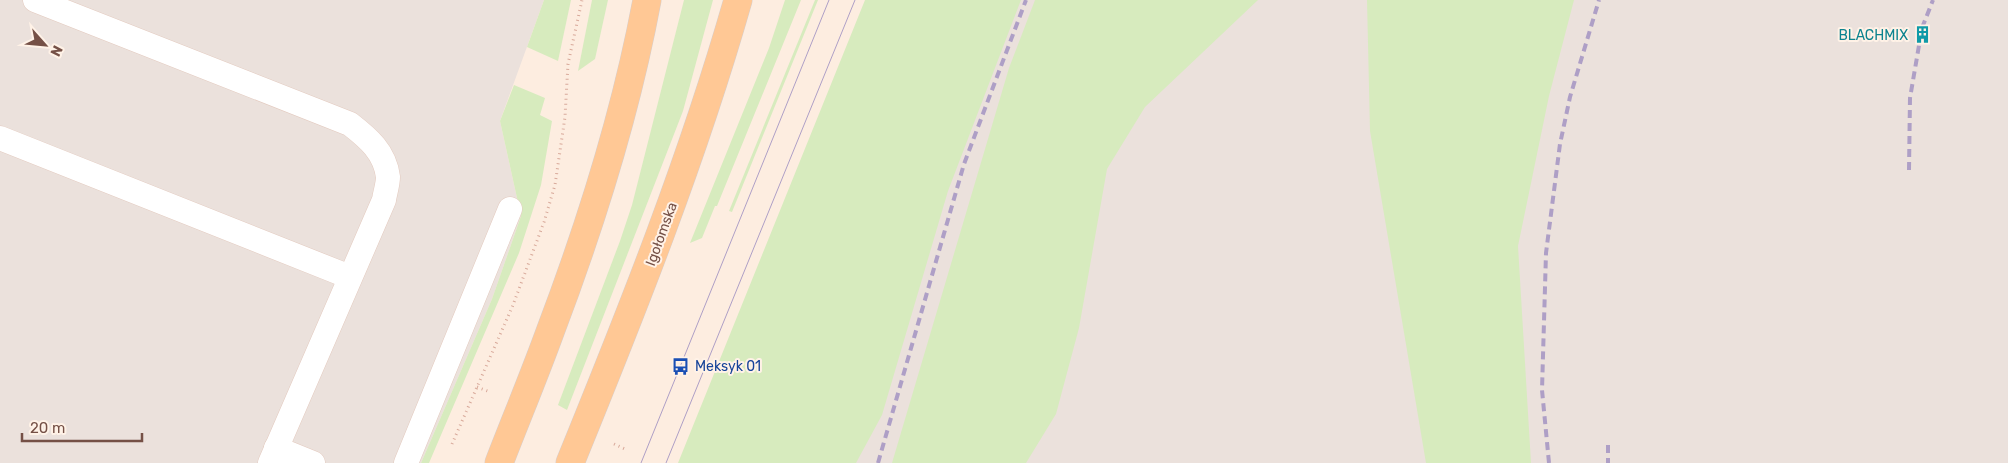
<svg xmlns="http://www.w3.org/2000/svg" width="2008" height="463" font-family="Rubik,sans-serif">
<style>
.industrial{fill:#ebe1dc}
.green{fill:#d7ebbe}
.lines{fill:none;stroke-linecap:round;stroke-linejoin:round}
.lane-casing{stroke:#e3cabf;stroke-width:25}
.primary-casing{stroke:#d8cecb;stroke-width:29}
.path{stroke:#d8a99a;stroke-width:3;stroke-dasharray:1 4;stroke-linecap:butt}
.lane{stroke:#fff;stroke-width:24}
.primary{stroke:#ffc895;stroke-width:28}
.tram{stroke:#ae9fc6;stroke-width:1}
.rail{stroke:#ae9fc6;stroke-width:4;stroke-dasharray:8 5;stroke-linecap:butt}
.labels{text-anchor:middle;stroke-width:4;stroke-linejoin:round;paint-order:stroke}
.culture-label{font-size:14px;fill:#0d838f;stroke:#fff2e7;text-anchor:end}
.street-label{font-size:14px;fill:#755046;stroke:#fff2e7}
.transit-label{font-size:14px;fill:#164399;stroke:#fff2e7;text-anchor:start}
</style>
<rect width="100%" height="100%" fill="#fdede0"/>
<g class="industrial">
<path d="M0,0H544L500,121L521,216L492,299L421,463H0Z"/>
<path d="M920,0H2008V463H755Z"/>
</g>
<g class="green">
<path d="M544,0H571L558,61L527,47Z"/>
<path d="M592,0H608L595,59L578,71Z"/>
<path d="M684,0H713L683,111L567,410L558,405L620,241L632,205Z"/>
<path d="M785,0H801L717,206H715L702,238L690,243L769,48Z"/>
<path d="M815,0H818L732,212L729,211Z"/>
<path d="M865,0H1021L948,191L882,415L856,463H678Z"/>
<path d="M1035,0H1258L1145,107L1107,169L1079,328L1056,414L1026,463H892L1009,68Z"/>
<path d="M1367,0H1574L1549,96L1518,246L1531,463H1426L1370,131Z"/>
<path d="M514,85L545,98L540,115L552,121L541,185L519,253L429,463H421L492,299L521,216L500,121Z"/>
</g>
<g class="lines">
<defs>
<g id="lane">
<path d="M35,0L350,124C368,138 385,152 388,177C388,184 385,193 384,200L270,463"/>
<path d="M0,138L350,277"/>
<path d="M276,448L313,463"/>
<path d="M406,463L510,209"/>
</g>
<g id="primary">
<path d="M499,463C516,419 534,376 550,332C591,224 626,113 647,0"/>
<path d="M570,463C632,311 693,158 738,0"/>
</g>
</defs>
<use href="#lane" class="lane-casing"/>
<use href="#primary" class="primary-casing"/>
<g class="path">
<path d="M477,387L490,392"/>
<path d="M452,444L513,305L544,222L555,185L565,117L568,64L582,0"/>
<path d="M614,444L625,449"/>
</g>
<use href="#lane" class="lane"/>
<use href="#primary" class="primary"/>
<g class="tram">
<path d="M641,463L829,0"/>
<path d="M666,463L855,0"/>
</g>
<g class="rail">
<path d="M1909,170L1910,98L1922,28L1933,0"/>
<path d="M1608,445V463"/>
<path d="M878,463L964,164L1026,0"/>
<path d="M1549,463L1542,390L1546,253L1560,144L1570,97L1599,0"/>
</g>
</g>
<defs>
<symbol id="building-bare" viewBox="-9 -9 18 18"><path d="M-4-6H4V6H1V3H-1V6H-4ZM-2.5-4.3h1.7v1.8h-1.7ZM.8-4.3h1.7v1.8H.8ZM-2.5-1h1.7V.8h-1.7ZM.8-1h1.7V.8H.8Z" fill="#0f9aa8" stroke="#fff2e7" stroke-width="2.5" paint-order="stroke"/></symbol>
<symbol id="bus-bare" viewBox="-9 -9 18 18"><path d="M-5-6H5V4H4V6H2V4H-2V6H-4V4H-5ZM-3.5-4V0h7V-4ZM-3.5 1.2v1.5H-2V1.2ZM2 1.2v1.5H3.5V1.2Z" fill="#1a4fb4" stroke="#fff2e7" stroke-width="2.5" paint-order="stroke"/></symbol>
</defs>
<g fill-rule="evenodd">
<use href="#building-bare" x="1910" y="22" width="25" height="25"/>
<use href="#bus-bare" x="668" y="354" width="25" height="25"/>
</g>
<g class="labels">
<g class="culture-label">
<text x="1908" y="40">BLACHMIX</text>
</g>
<g class="street-label">
<text transform="translate(661 234) rotate(-70)" y="5">Igołomska</text>
</g>
<g class="transit-label">
<text x="695" y="371">Meksyk 01</text>
</g>
</g>
<g transform="translate(45 45) rotate(117)" stroke="#fff2e7" stroke-width="4" paint-order="stroke">
<path d="M0-4L9 19L0 12L-9 19Z" fill="#755046"/>
<text y="-8" font-size="14" font-weight="bold" text-anchor="middle" fill="#755046">N</text>
</g>
<path d="M22 433v8h120v-8" fill="none" stroke="#755046" stroke-width="2.5"/>
<text x="30" y="433" font-size="15" fill="#755046" stroke="#fff2e7" stroke-width="4" paint-order="stroke">20 m</text>
</svg>
